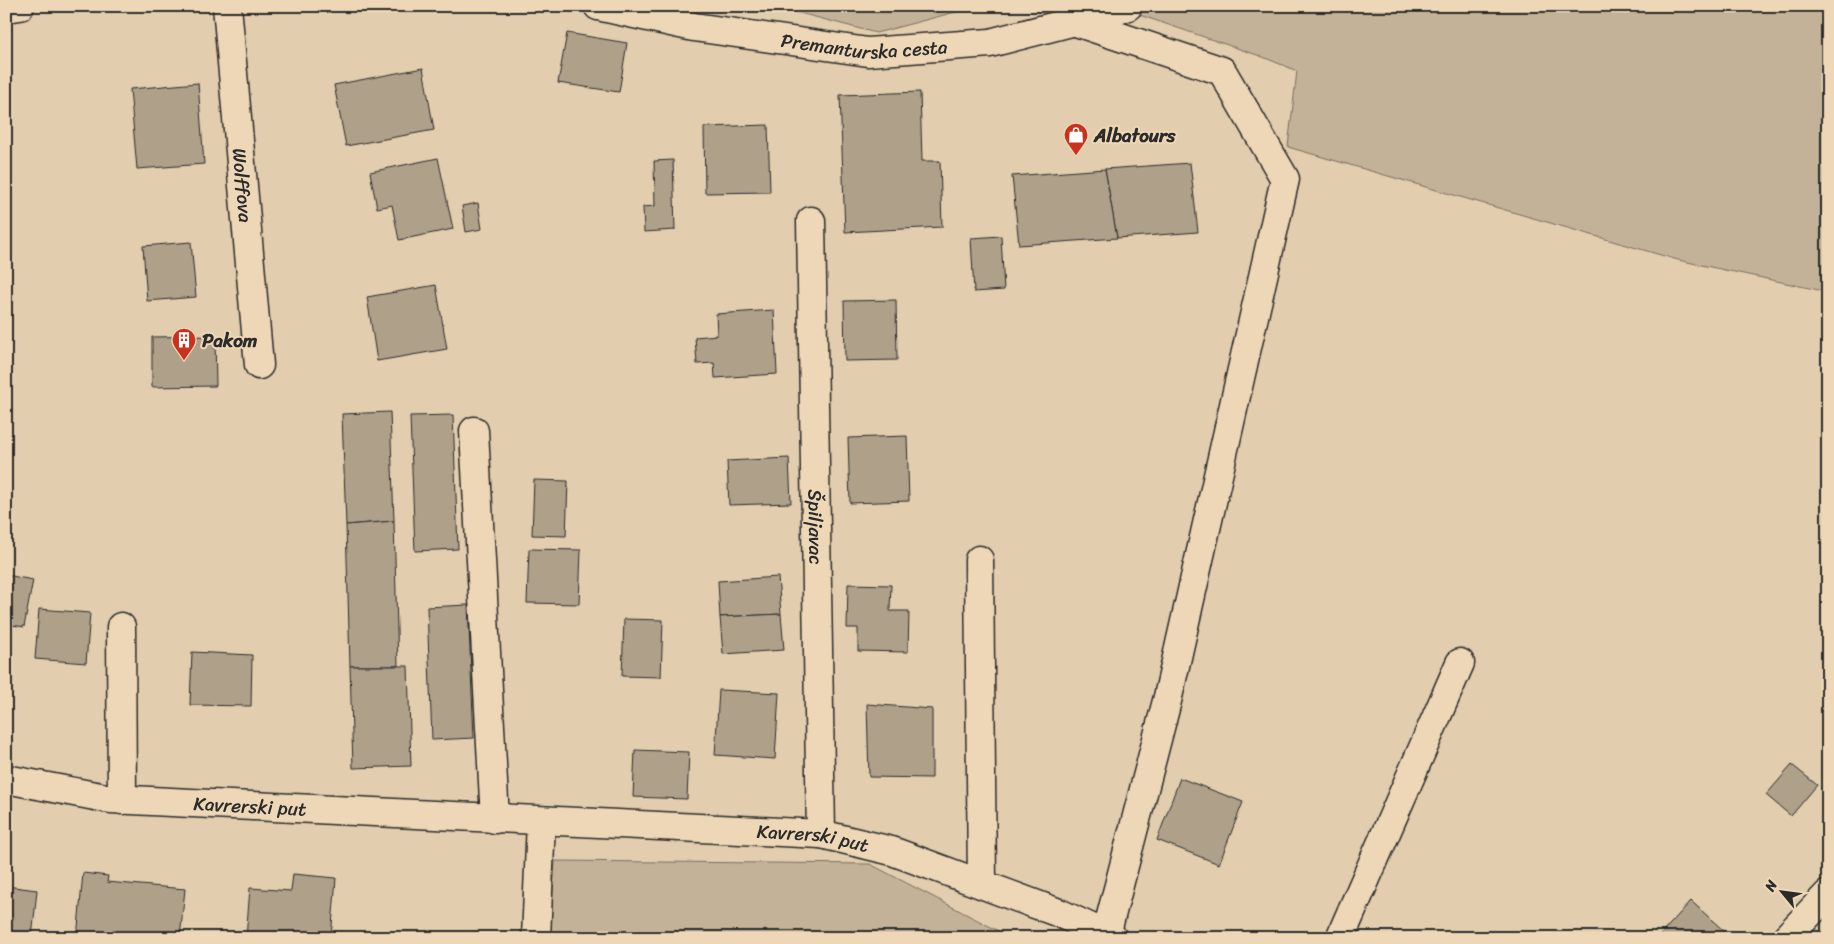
<svg xmlns="http://www.w3.org/2000/svg" width="1834" height="944" font-family="Sriracha,sans-serif">
<style>
.green{fill:#c4b298;stroke:#786e62}
.building{fill:#afa089;stroke:#2b2b2b}
.lines{fill:none;stroke-linecap:round;stroke-linejoin:round}
.minor-casing{stroke:#2b2b2b;stroke-width:31}
.major-casing{stroke:#2b2b2b;stroke-width:31}
.minor{stroke:#eed7b6;stroke-width:28}
.major{stroke:#eed7b6;stroke-width:28}
.labels{text-anchor:middle;stroke-width:4;stroke-linejoin:round;paint-order:stroke}
.street-label{font-size:19px;fill:#2b2b2b;stroke:#eed7b6}
.poi-label{font-size:19px;font-weight:bold;fill:#2b2b2b;stroke:#eed7b6;text-anchor:start}
</style>
<rect width="100%" height="100%" fill="#e2cdae"/>
<filter id="ink" filterUnits="userSpaceOnUse"><feTurbulence type="fractalNoise" baseFrequency=".02" numOctaves="2"/><feDisplacementMap in="SourceGraphic" scale="10" xChannelSelector="R" yChannelSelector="G"/><feConvolveMatrix kernelMatrix="1 2 1 2 8 2 1 2 1" color-interpolation-filters="sRGB"/></filter>
<g filter="url(#ink)">
<g class="green">
<path d="M796,6H1006L963,10L876,33L796,12Z"/>
<path d="M1113,6H1828V292L1678,260L1288,147L1297,71L1263,57Z"/>
<path d="M555,861L870,864L1012,938H550Z"/>
</g>
<g class="building">
<path d="M567,33L627,43L619,92L558,83Z"/>
<path d="M423,68L434,130L346,146L334,85Z"/>
<path d="M198,83L204,164L137,169L130,89Z"/>
<path d="M920,92L922,161H940L942,227L845,232L840,95Z"/>
<path d="M768,125L770,192L705,193L704,127Z"/>
<path d="M438,158L453,229L399,240L392,205L377,208L370,172Z"/>
<path d="M673,160L675,230L644,232L643,207L655,206L654,161Z"/>
<path d="M1190,163L1198,232L1117,238L1105,169Z"/>
<path d="M1105,169L1117,238L1019,245L1012,176Z"/>
<path d="M478,203L482,229L466,232L462,206Z"/>
<path d="M1001,236L1004,290L974,292L971,238Z"/>
<path d="M191,242L196,297L147,301L143,246Z"/>
<path d="M436,285L447,349L377,361L367,297Z"/>
<path d="M896,300L897,360L845,361L844,301Z"/>
<path d="M774,310L777,374L715,378L714,363L697,364L695,337L717,335L716,314Z"/>
<path d="M215,336L216,386L152,387V337Z"/>
<path d="M390,412L394,521L346,525L342,414Z"/>
<path d="M453,415L458,549L415,551L410,416Z"/>
<path d="M907,436L909,501L850,503L848,438Z"/>
<path d="M789,458L791,503L729,505L727,461Z"/>
<path d="M534,480L568,481L566,536L532,535Z"/>
<path d="M394,521L398,666H350L346,525Z"/>
<path d="M529,549L581,550L579,604L527,603Z"/>
<path d="M6,575L33,580L24,627L6,624Z"/>
<path d="M778,577L781,614L720,617L718,581Z"/>
<path d="M848,584L891,585L890,611H909L908,652L858,651V628H847Z"/>
<path d="M468,605L474,738L432,740L427,607Z"/>
<path d="M39,609L90,613L86,663L35,659Z"/>
<path d="M781,614L784,650L723,654L720,617Z"/>
<path d="M624,619L663,620L661,677L622,676Z"/>
<path d="M192,652L252,655L251,706L190,705Z"/>
<path d="M350,666H408L411,766L353,768Z"/>
<path d="M719,690L779,693L775,759L715,755Z"/>
<path d="M867,704L932,709V778L869,777Z"/>
<path d="M635,750L689,752L687,799L633,797Z"/>
<path d="M1792,765L1817,785L1791,816L1766,795Z"/>
<path d="M1180,778L1243,802L1219,864L1157,840Z"/>
<path d="M83,873L108,876L107,882L185,889L180,938H77Z"/>
<path d="M293,874L336,878L331,938H246L250,888L291,891Z"/>
<path d="M6,886L37,890L32,938H6Z"/>
<path d="M1691,901L1724,931L1718,938H1665L1661,934Z"/>
<rect x="397" y="933" width="69" height="5"/>
</g>
<g class="lines">
<defs>
<g id="minor">
<path id="s1" d="M227,6L259,365"/>
<path d="M1073,21L1222,71L1285,179L1168,697L1106,935"/>
<path id="s2" d="M811,221L821,834"/>
<path d="M474,431L495,819"/>
<path d="M979,560L982,884"/>
<path d="M121,627L122,800"/>
<path d="M536,938L541,821"/>
<path d="M1340,938L1460,663"/>
<path d="M1786,938L1828,894"/>
</g>
<g id="major">
<path id="s3" d="M598,6L694,27L868,52L990,43L1118,10L1128,6"/>
<path d="M6,8L20,6"/>
<path id="s4" d="M6,779L111,799L821,834L892,851L1059,913L1113,938"/>
</g>
</defs>
<use href="#minor" class="minor-casing"/>
<use href="#major" class="major-casing"/>
<use href="#minor" class="minor"/>
<use href="#major" class="major"/>
</g>
</g>
<defs>
<symbol id="shop-pin" viewBox="-11 -11 22 30"><path d="M0 17L-7.5 6A9.5 9.5 0 1 1 7.5 6Z" fill="#c8321e" stroke="#eed7b6"/><path d="M-5-2.5h2.3a2.7 3.5 0 0 1 5.4 0H5L5.5 6h-11ZM-1.5-2.5h3a1.5 2.3 0 0 0-3 0Z" fill="#fff"/></symbol>
<symbol id="building-pin" viewBox="-11 -11 22 30"><path d="M0 17L-7.5 6A9.5 9.5 0 1 1 7.5 6Z" fill="#c8321e" stroke="#eed7b6"/><path d="M-4-6H4V6H1V3H-1V6H-4ZM-2.5-4.3h1.7v1.8h-1.7ZM.8-4.3h1.7v1.8H.8ZM-2.5-1h1.7V.8h-1.7ZM.8-1h1.7V.8H.8Z" fill="#fff"/></symbol>
</defs>
<g fill-rule="evenodd">
<use href="#shop-pin" x="1062" y="121" width="28" height="38"/>
<use href="#building-pin" x="170" y="326" width="28" height="38"/>
</g>
<g class="labels">
<g class="street-label">
<text dy="7" stroke="none"><textPath href="#s3" startOffset="270">Premanturska cesta</textPath></text>
<text dy="7" stroke="none"><textPath href="#s1" startOffset="180">Wolffova</textPath></text>
<text dy="7" stroke="none"><textPath href="#s2" startOffset="306">Špiljavac</textPath></text>
<text dy="7" stroke="none"><textPath href="#s4" startOffset="246">Kavrerski put</textPath></text>
<text dy="7" stroke="none"><textPath href="#s4" startOffset="810">Kavrerski put</textPath></text>
</g>
<g class="poi-label">
<text x="1094" y="142">Albatours</text>
<text x="202" y="347">Pakom</text>
</g>
</g>
<rect width="1834" height="944" fill="none" stroke="#eed7b6" stroke-width="25"/>
<rect x="12" y="12" width="1809" height="919" fill="none" stroke="#2b2b2b" stroke-width="2" filter="url(#ink)"/>
<g transform="translate(1782 892) rotate(299)" stroke="#eed7b6" stroke-width="4" paint-order="stroke">
<path d="M0-4L9 19L0 12L-9 19Z" fill="#2b2b2b"/>
<text y="-8" font-size="14" font-weight="bold" text-anchor="middle" fill="#2b2b2b">N</text>
</g>
</svg>
